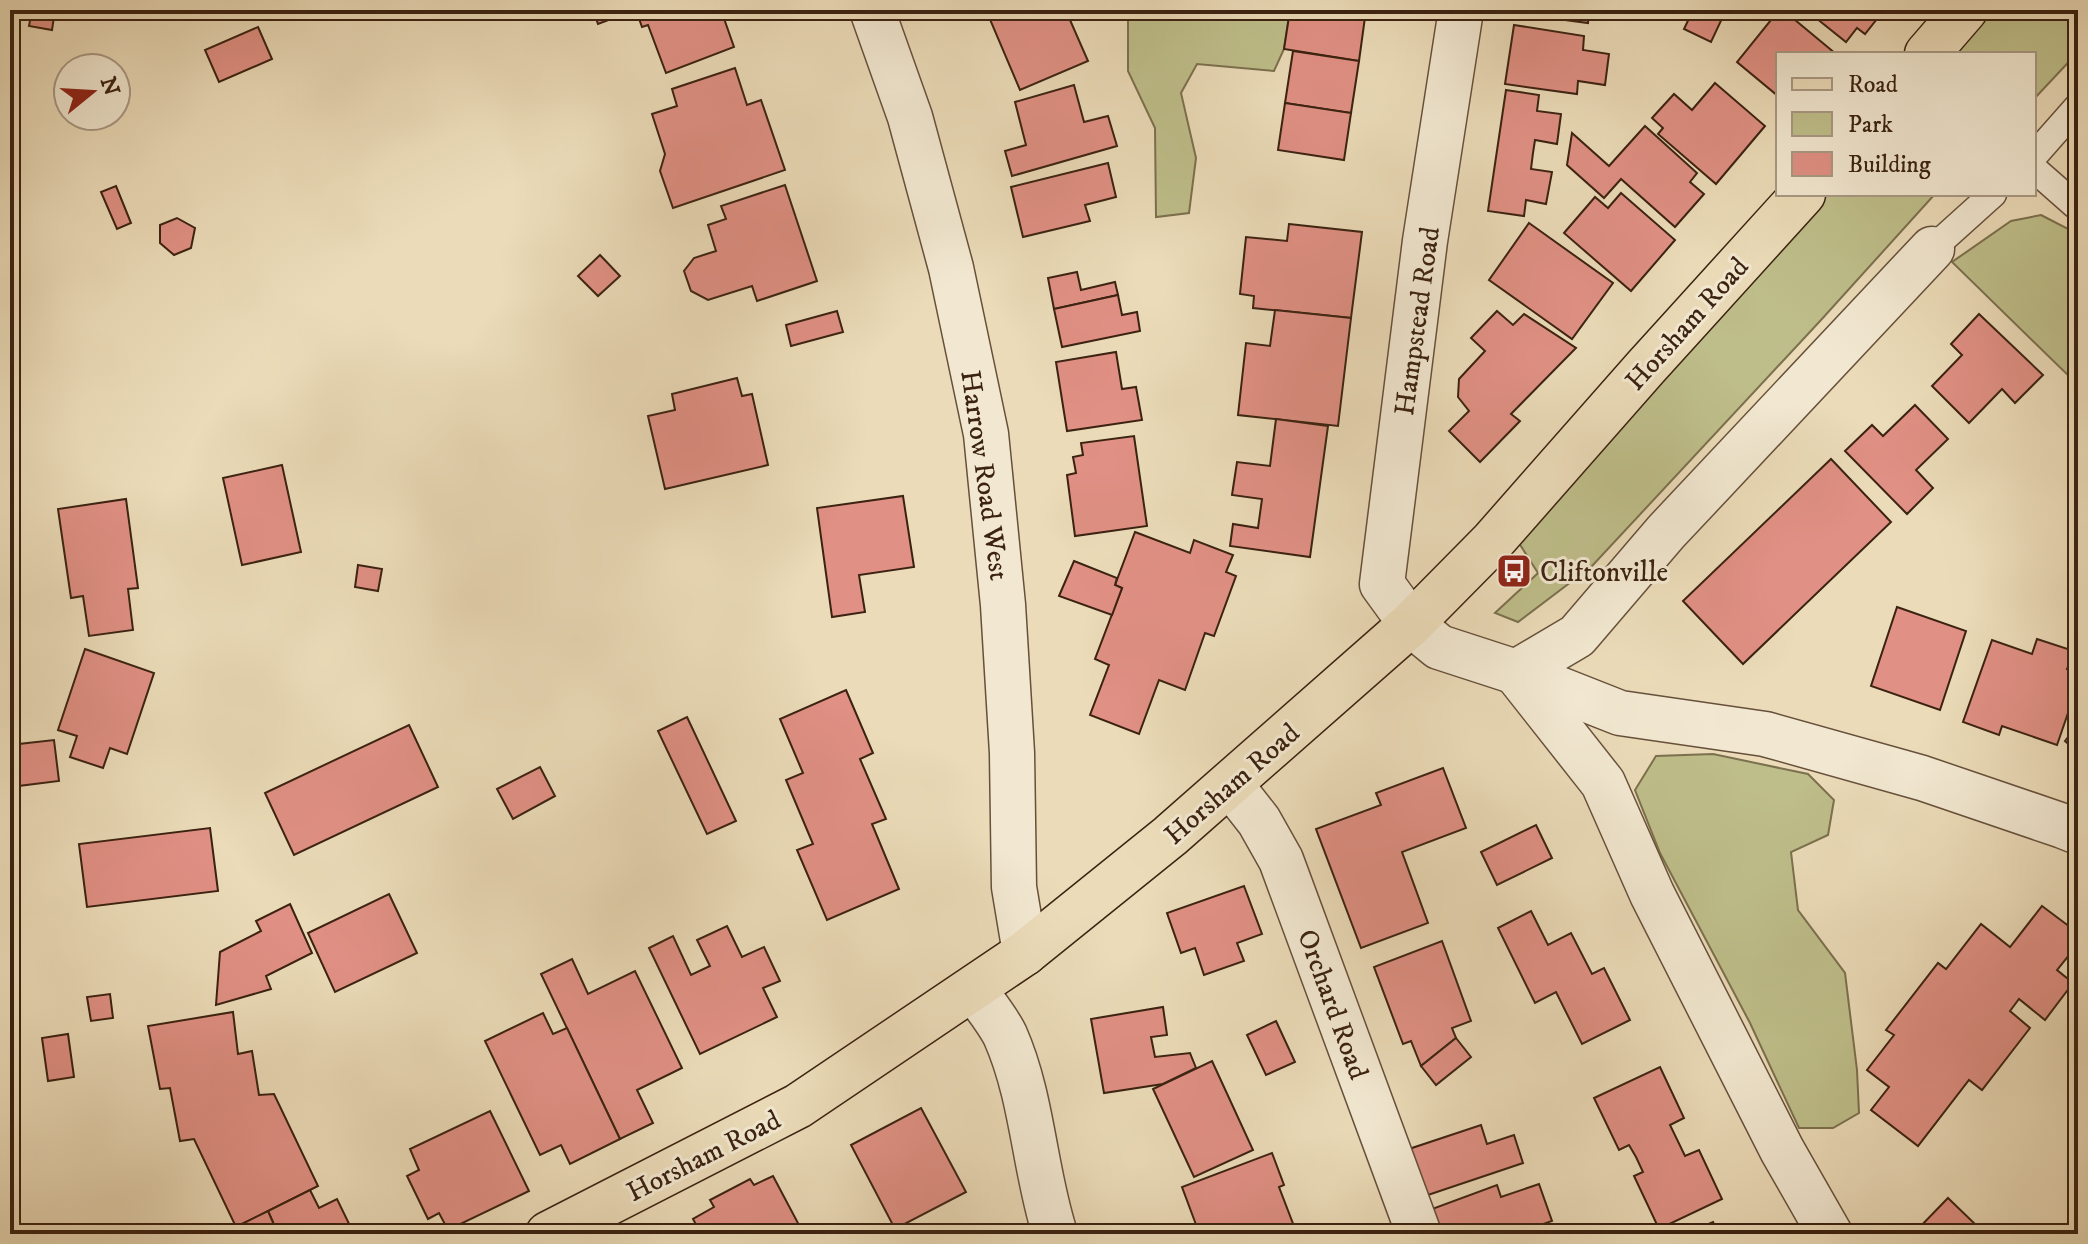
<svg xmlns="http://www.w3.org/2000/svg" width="2088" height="1244" font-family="'IM FELL DW Pica',serif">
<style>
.green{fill:#bebe8a;stroke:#7c704e;stroke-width:2}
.building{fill:#e09084;stroke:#3b2211;stroke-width:2}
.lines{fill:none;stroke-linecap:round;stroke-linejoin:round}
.service-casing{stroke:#67503b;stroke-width:29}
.minor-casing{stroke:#67503b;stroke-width:47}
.primary-casing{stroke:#3b2211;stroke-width:47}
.service{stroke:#f2e8d1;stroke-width:26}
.minor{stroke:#f2e8d1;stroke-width:44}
.primary{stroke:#ebdbb8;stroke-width:44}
.labels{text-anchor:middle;stroke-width:6;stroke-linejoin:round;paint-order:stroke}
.street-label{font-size:28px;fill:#3b2211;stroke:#f2e8d1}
.poi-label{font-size:28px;fill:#3b2211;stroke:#f2e8d1;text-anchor:start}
</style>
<rect width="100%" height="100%" fill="#ebdbb8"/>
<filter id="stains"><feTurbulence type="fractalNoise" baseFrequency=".0025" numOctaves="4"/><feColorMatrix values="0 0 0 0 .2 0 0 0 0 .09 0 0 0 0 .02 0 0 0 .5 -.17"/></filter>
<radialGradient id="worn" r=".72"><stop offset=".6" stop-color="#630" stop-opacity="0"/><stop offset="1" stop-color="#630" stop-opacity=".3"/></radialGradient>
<g class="green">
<path d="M1128,10H1290L1284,49L1274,71L1197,64L1181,93L1196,158L1189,213L1156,217L1155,128L1128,71Z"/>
<path d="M1980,10H2078V52L2034,99V54H1943Z"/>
<path d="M1823,194H1935L1821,320L1592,566L1518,622L1495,613L1538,573L1519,543Z"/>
<path d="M2041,215L2078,234V385L1952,262L2011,221Z"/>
<path d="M1713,754L1808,774L1834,800L1828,835L1791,852L1798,910L1845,973L1857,1070L1859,1113L1833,1128H1799L1750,1023L1660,853L1635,790L1656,756Z"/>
</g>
<g class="building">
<path d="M32,10H55L52,30L29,26Z"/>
<path d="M593,10H635L598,24Z"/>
<path d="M636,10H721L734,47L666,73L648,25L642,27Z"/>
<path d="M986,10H1083L1085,13L1070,20L1088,61L1020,90Z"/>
<path d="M1290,10H1366L1359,61L1284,49Z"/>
<path d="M1521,10H1589L1588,23L1520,14Z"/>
<path d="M1693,10H1726L1711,42L1684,29Z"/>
<path d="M1779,10H1783L1836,54H1778V96L1737,62Z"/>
<path d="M1806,10H1884L1865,34L1857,28L1846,42Z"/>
<path d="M1514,25L1584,36L1583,50L1609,54L1605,85L1578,81L1577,94L1505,84Z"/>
<path d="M258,27L272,59L219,82L205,50Z"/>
<path d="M1293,51L1359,61L1351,113L1285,103Z"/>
<path d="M735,68L747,105L761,100L785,170L673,208L660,171L665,154L652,114L677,106L672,89Z"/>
<path d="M1715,83L1765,126L1716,184L1658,134L1663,128L1652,118L1674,94L1692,110Z"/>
<path d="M1074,85L1084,122L1108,116L1117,146L1012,176L1005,151L1026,145L1015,102Z"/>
<path d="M1506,90L1539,95L1537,111L1561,114L1557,144L1535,140L1533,153L1531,169L1552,172L1546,204L1526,200L1524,216L1488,211Z"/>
<path d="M1285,103L1351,113L1344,160L1278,150Z"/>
<path d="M1645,126L1697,173L1690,182L1704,194L1675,227L1621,179L1604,198L1567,165L1572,133L1609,166Z"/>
<path d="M1108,163L1116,197L1085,205L1090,221L1023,237L1011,187Z"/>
<path d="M785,185L817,281L757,301L752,286L708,300L691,291L684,271L694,258L716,251L708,225L726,219L721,206Z"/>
<path d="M116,186L131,223L117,229L101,192Z"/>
<path d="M1621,193L1675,240L1631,291L1564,233L1595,197L1608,208Z"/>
<path d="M177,218L195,228L191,248L174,255L160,243V225Z"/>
<path d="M1529,223L1613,283L1572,339L1489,280Z"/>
<path d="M1289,224L1362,232L1351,318L1253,308L1254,296L1240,294L1246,237L1287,241Z"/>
<path d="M600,255L620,276L598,296L578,276Z"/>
<path d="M1077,272L1081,290L1115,282L1118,295L1054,309L1048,278Z"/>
<path d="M1118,295L1122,315L1137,312L1140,331L1062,347L1054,309Z"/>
<path d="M1275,310L1351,318L1338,426L1238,415L1246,343L1270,346Z"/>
<path d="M837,311L843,332L791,346L786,325Z"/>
<path d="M1497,311L1513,325L1524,314L1576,348L1511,414L1520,421L1480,462L1449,431L1469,411L1458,397L1459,379L1485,351L1471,338Z"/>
<path d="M1979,314L2043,375L2015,403L2002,389L1969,423L1932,386L1962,355L1951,344Z"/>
<path d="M1116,352L1122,389L1136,387L1142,420L1067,431L1056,362Z"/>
<path d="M737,378L742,396L752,394L768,465L665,489L648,416L675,410L672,394Z"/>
<path d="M1915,405L1948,439L1916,470L1933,488L1907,514L1845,451L1872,425L1883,436Z"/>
<path d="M1276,419L1328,426L1310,557L1230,546L1233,524L1258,528L1262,499L1232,495L1237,462L1270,466Z"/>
<path d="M1134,436L1147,526L1075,536L1067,475L1076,473L1073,457L1083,455L1081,443Z"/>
<path d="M1831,459L1891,522L1743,664L1683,601Z"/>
<path d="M282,465L301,552L242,565L223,478Z"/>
<path d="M903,496L914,567L859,575L865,612L832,617L817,508Z"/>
<path d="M126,499L138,588L128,589L133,630L89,636L83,596L71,598L58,509Z"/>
<path d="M1135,532L1190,553L1194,540L1233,555L1226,572L1236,576L1214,636L1205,633L1185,690L1159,680L1139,734L1090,715L1109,665L1095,659L1122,588L1115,585Z"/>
<path d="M1074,561L1117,578L1115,585L1122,588L1112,615L1059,596Z"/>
<path d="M358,565L382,569L378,591L355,587Z"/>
<path d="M1897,607L1966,631L1940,710L1871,686Z"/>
<path d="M2037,639L2074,651L2067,669L2078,672V684L2057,745L2002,726L1999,735L1963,722L1992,640L2032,654Z"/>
<path d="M85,649L154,673L127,754L110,748L103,768L70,757L77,736L58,730Z"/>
<path d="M846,690L873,753L860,759L886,819L872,824L899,889L827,920L797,850L813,844L786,780L803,773L780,719Z"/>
<path d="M687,717L736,821L707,834L658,731Z"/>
<path d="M2078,724V752L2065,741Z"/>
<path d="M409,725L438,787L294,855L265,793Z"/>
<path d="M54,740L59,781L10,787V745Z"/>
<path d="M540,767L555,796L513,819L497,789Z"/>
<path d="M1443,768L1466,828L1402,852L1428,923L1361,948L1316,829L1381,805L1376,793Z"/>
<path d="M1536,825L1552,858L1497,885L1481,852Z"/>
<path d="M210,828L218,891L87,907L79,844Z"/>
<path d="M1244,886L1262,934L1237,943L1244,961L1204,975L1195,948L1181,953L1167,913Z"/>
<path d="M389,894L417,953L335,992L308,933Z"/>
<path d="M290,904L312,953L266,976L271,989L216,1005L220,952L261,931L256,921Z"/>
<path d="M2042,906L2078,933V944L2057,970L2073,983L2045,1020L2019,999L2010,1011L2030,1028L1982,1090L1969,1080L1918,1146L1871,1110L1889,1087L1867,1070L1894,1035L1886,1030L1938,963L1946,969L1981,924L2010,947Z"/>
<path d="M1531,911L1548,945L1571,933L1592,974L1604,968L1630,1020L1582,1044L1556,992L1535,1003L1498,928Z"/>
<path d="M727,926L742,957L764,947L780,981L763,988L777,1017L700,1054L649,948L673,936L691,975L710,966L697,940Z"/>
<path d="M1442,941L1471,1021L1452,1028L1456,1038L1421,1066L1411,1041L1403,1044L1374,967Z"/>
<path d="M572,959L588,994L635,971L682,1068L637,1090L653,1123L620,1139L541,974Z"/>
<path d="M110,994L113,1018L91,1021L87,997Z"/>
<path d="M1163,1007L1167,1035L1151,1037L1155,1057L1190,1053L1196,1068L1163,1084L1104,1093L1091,1019Z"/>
<path d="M233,1012L238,1054L252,1051L259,1095L274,1094L318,1186L236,1227L194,1139L180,1141L170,1088L160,1089L148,1026Z"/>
<path d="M543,1013L553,1034L567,1028L620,1139L570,1164L561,1145L540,1155L485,1041Z"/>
<path d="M1276,1021L1295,1062L1266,1075L1247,1035Z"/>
<path d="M68,1034L74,1077L48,1081L42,1038Z"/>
<path d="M1456,1038L1471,1057L1436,1085L1421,1066Z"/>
<path d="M1212,1061L1253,1150L1194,1177L1153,1089Z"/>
<path d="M1660,1067L1684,1118L1670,1125L1685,1156L1699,1150L1722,1199L1659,1229L1634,1176L1643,1172L1636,1157L1629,1145L1619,1150L1594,1098Z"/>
<path d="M921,1108L966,1192L895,1229L851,1145Z"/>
<path d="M490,1111L529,1191L448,1230L439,1213L428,1219L407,1176L419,1170L410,1149Z"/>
<path d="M1481,1125L1487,1144L1514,1135L1523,1163L1425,1196L1409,1149Z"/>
<path d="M1272,1153L1284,1185L1279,1187L1297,1234H1192L1191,1232L1198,1230L1182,1187Z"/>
<path d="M773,1176L799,1225L781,1234H701L693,1219L714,1207L710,1200L750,1179L754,1185Z"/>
<path d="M1539,1184L1552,1221L1515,1234H1441L1432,1209L1497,1185L1501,1197Z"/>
<path d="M310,1190L319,1208L337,1199L354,1234H278L268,1211Z"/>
<path d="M1948,1198L1976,1225L1968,1234H1913Z"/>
<path d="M268,1211L278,1234H240L236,1227Z"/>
<path d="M1713,1222L1718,1234H1685Z"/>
</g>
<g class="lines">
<defs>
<g id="service">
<path d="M2034,156L2078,106"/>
<path d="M2034,169L2075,205"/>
<path d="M1932,249L1993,194"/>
</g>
<g id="minor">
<path d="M872,10L910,117L951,268L986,434L1003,605L1012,753L1014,887L1025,953"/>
<path d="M1461,10L1425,241L1382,584L1411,624L1439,647L1516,672L1620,713L1765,734L1922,778L2063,826L2078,832"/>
<path d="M1516,672L1577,636L1666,532L1932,249"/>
<path d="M1517,674L1603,783L1652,894L1782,1150L1830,1234"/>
<path d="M1230,784L1259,821L1281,860L1419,1234"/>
<path d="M974,989C984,1004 997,1019 1005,1035C1033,1098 1034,1169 1055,1234"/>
</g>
<g id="primary">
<path d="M1927,54L1965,10"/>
<path d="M548,1234L798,1106L1025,953L1170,836L1411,624L1492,542L1646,367L1803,194"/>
</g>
</defs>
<use href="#service" class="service-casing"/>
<use href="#minor" class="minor-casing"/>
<use href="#primary" class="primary-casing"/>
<use href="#service" class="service"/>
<use href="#minor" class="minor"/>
<use href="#primary" class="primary"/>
</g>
<defs>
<symbol id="bus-square" viewBox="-11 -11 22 22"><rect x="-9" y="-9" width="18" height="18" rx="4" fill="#8f2418" stroke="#f2e8d1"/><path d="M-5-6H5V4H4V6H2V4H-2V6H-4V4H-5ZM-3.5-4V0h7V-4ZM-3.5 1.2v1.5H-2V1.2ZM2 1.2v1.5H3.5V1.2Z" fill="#fff"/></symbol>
</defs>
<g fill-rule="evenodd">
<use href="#bus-square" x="1494" y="551" width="40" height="40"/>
</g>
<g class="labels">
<g class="street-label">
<text transform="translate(1416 321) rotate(-82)" y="10">Hampstead Road</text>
<text transform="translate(1686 323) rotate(-48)" y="10">Horsham Road</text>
<text transform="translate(986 475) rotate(82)" y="10">Harrow Road West</text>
<text transform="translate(1231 783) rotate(-41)" y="10">Horsham Road</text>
<text transform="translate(1334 1004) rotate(70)" y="10">Orchard Road</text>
<text transform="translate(703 1155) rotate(-27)" y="10">Horsham Road</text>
</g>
<g class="poi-label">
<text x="1540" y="581">Cliftonville</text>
</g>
</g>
<rect width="2088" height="1244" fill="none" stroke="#ebdbb8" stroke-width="40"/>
<rect x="12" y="12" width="2064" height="1220" fill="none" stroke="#3b2211" stroke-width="4"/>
<rect x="20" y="20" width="2048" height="1204" fill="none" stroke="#3b2211" stroke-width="2"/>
<rect x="1776" y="52" width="260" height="144" fill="#f2e8d1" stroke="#a99984" stroke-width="2"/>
<rect x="1792" y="78" width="40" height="12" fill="#ebdbb8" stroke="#a99984" stroke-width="2"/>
<text x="1848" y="92" font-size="24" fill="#3b2211">Road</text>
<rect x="1792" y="112" width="40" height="24" fill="#bebe8a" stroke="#a99984" stroke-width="2"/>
<text x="1848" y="132" font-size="24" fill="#3b2211">Park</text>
<rect x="1792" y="152" width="40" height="24" fill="#e09084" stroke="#a99984" stroke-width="2"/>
<text x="1848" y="172" font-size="24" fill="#3b2211">Building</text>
<g transform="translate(92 92) rotate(72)"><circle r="38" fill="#f2e8d1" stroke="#a99984" stroke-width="2"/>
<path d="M0-6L14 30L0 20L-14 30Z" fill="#8f2418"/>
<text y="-12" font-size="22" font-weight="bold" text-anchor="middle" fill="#3b2211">N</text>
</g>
<rect width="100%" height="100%" filter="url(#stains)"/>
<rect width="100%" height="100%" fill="url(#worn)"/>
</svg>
